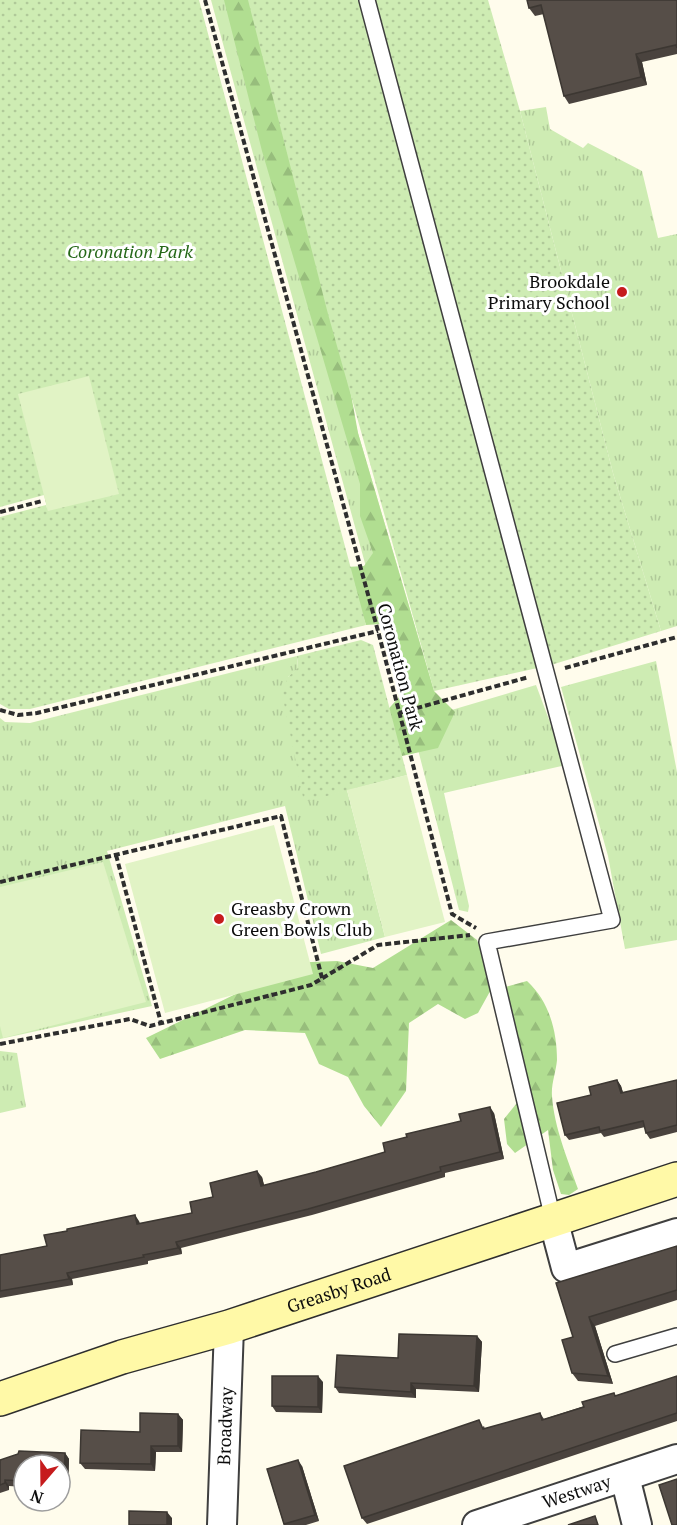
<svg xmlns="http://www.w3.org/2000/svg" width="677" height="1525" font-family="'PT Serif',serif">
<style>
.grass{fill:url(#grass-tufts)}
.forest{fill:url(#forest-firs)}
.park{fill:url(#park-dots)}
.pitch{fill:#e1f3c5}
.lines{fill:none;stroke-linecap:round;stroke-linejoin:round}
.lane-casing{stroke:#3f3f3f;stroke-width:18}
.street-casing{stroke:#3f3f3f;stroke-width:32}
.secondary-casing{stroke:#2e2e2e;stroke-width:36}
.path{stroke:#2e2e2e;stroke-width:4;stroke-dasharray:6 3;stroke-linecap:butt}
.lane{stroke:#fff;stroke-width:15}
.street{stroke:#fff;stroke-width:28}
.secondary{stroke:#fff9a7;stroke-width:33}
.wall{fill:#4a433e}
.shaded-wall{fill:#3c3732}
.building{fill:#564e48;stroke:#3c3732;stroke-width:1.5}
.poi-dot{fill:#c61b1d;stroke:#fff;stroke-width:2}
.labels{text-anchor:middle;stroke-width:6;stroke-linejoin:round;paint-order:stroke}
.park-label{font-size:18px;font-style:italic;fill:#266819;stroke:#fff}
.poi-label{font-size:18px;fill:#0c0c0c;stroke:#fff;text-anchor:end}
.street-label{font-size:18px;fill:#0c0c0c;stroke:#fff}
</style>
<defs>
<pattern id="grass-tufts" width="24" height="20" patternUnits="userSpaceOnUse" patternTransform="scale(1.5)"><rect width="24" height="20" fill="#ceecb3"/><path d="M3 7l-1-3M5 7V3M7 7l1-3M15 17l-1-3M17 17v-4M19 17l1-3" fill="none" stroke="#b0c999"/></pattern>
<pattern id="forest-firs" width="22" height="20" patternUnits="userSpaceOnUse" patternTransform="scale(1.5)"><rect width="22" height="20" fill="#b1de91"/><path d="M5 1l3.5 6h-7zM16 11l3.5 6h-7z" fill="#97bd7c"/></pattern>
<pattern id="park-dots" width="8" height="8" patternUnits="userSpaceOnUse" patternTransform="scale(1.5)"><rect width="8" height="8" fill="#ceecb3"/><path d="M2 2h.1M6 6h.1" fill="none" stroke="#b0c999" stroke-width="1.8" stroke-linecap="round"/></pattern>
</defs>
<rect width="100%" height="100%" fill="#fffcec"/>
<g class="grass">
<path d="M211,0H249L358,433L434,691L401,695Z"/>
<path d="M546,107L550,129L583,148L588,143L642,171L658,238L677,234V626L661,631L613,473L520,111Z"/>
<path d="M297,656L298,669L288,677L305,801L347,790L385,937L321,954L285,806L107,851L152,1006L0,1039V718L5,722L30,723Z"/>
<path d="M656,661L677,772V940L625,949L608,856L561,687Z"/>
<path d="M536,685L566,765L444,793L469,906L468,912L459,910L411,722Z"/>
<path d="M0,1051L17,1053L26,1107L0,1113Z"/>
</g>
<g class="forest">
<path d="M224,0H268L337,317L358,433L434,691L455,712L438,748L402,756L387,738L382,716L401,695L381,624L366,625L346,567L364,566L373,553L360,516V484L262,151Z"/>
<path d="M451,920L477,940L493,986L478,1013L465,1019L438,1004L409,1023L406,1091L381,1127L364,1106L348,1077L319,1064L305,1033L245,1030L160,1059L146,1038L256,984L287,963L337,961L373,968Z"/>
<path d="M527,981C549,1001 557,1031 557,1060C556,1072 551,1084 552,1096C554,1127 568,1160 578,1189L569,1195L561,1194L553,1170L548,1130L515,1153L507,1144L504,1119L521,1098L505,987Z"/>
</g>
<g class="park">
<path d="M0,0H199L366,625L30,709H9L0,704V517L46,505L48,511L18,394L44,495L0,507Z"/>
<path d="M248,0H488L520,111L613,473L661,631L551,665L434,691L328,314Z"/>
<path d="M361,640L373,645L407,775L304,802L282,693L288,677L298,668L297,656Z"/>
</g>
<g class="pitch">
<path d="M89,376L119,494L48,511L18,394Z"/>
<path d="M407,775L445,922L385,937L347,790Z"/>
<path d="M274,825L313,974L165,1013L125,864Z"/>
<path d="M103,862L146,1002L3,1038L0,1026V887Z"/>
</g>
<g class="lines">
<defs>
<g id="lane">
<path d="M367,0L612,920L487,942L553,1219"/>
<path d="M615,1354L677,1336"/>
</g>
<g id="street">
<path d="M553,1219L566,1268L677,1233"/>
<path d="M625,1477L637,1525"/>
<path id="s1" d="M222,1525L229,1327"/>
<path id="s2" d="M477,1525L677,1459"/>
</g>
<g id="secondary">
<path id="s3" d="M0,1399L122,1357L229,1327L677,1179"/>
</g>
</defs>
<use href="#lane" class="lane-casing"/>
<use href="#street" class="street-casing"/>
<use href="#secondary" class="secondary-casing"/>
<g class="path">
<path d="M205,0L378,631L452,914L476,928"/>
<path d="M0,512L42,501"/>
<path d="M565,668L677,637"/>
<path d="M0,710L18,715L37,713L378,631"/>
<path d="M399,713L529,677"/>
<path d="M116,855L161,1023"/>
<path d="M0,882L281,816L322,978"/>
<path d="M0,1044L130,1019L150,1026L311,985L378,945L470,935"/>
</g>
<use href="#lane" class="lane"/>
<use href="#street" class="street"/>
<use href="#secondary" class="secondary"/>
</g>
<g class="wall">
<path d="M527,0H677V54L642,62L647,85L569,104L564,96L544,14L535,16L529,8Z"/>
<path d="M617,1080L621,1086L623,1093L677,1080V1132L650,1139L646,1133L645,1127L604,1137L601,1133L569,1140L565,1135L591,1095Z"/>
<path d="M494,1113L504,1159L445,1173V1177L312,1215L181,1248L182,1254L148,1261V1264L72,1279L73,1285L0,1298V1255L47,1246L67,1231L139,1221L140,1224L192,1213L213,1197L262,1177L264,1186L316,1172L385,1152Z"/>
<path d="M677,1246V1300L595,1326L613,1384L578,1381L572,1373L573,1337L556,1283Z"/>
<path d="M477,1336L482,1342L479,1392L416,1389V1398L339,1393L335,1387L398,1358Z"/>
<path d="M677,1376V1421L367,1524L362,1518L484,1426L485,1429L540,1413L544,1419Z"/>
<path d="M323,1382L322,1413L276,1412L272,1406Z"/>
<path d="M178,1414L183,1420L182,1452H156L155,1471L85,1469L80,1463L140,1432Z"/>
<path d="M65,1453L69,1459L68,1489L60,1488V1465H24V1487L9,1486V1490L0,1493V1460Z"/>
<path d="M302,1466L319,1521L306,1525H284L267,1469Z"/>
</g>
<g class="shaded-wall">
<path d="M636,54L642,62L647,85L641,77Z"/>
<path d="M617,1080L621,1086L625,1099L621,1093Z"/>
<path d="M490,1107L494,1113L504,1159L500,1152Z"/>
<path d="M257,1171L262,1177L266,1192L261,1186Z"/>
<path d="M135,1215L139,1221L141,1231L137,1224Z"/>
<path d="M176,1242L181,1248L182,1254L178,1248Z"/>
<path d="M67,1273L72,1279L73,1285L69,1279Z"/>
<path d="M589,1317L595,1326L613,1384L608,1376Z"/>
<path d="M477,1336L482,1342L479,1392L474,1386Z"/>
<path d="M318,1376L323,1382L322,1413L318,1407Z"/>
<path d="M411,1383L416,1389V1398L411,1392Z"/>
<path d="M178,1414L183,1420L182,1452L178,1446Z"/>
<path d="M151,1446L156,1452L155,1471L151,1464Z"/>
<path d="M65,1453L69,1459L68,1489L64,1482Z"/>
<path d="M298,1460L302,1466L319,1521L315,1515Z"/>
<path d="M5,1480L9,1486V1490L5,1483Z"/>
<path d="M167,1512L172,1518V1525H167Z"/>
</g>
<g class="building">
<path d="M527,0H677V48L676,45L636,54L641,77L564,96L541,5L529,8Z"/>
<path d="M617,1080L621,1093L677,1080V1125L646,1133L643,1121L600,1131L599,1127L565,1135L557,1103L591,1095L589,1087Z"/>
<path d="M490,1107L500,1152L440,1167L441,1171L308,1209L176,1242L178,1248L143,1255L144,1257L67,1273L69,1279L0,1291V1255L47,1246L44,1235L67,1231V1229L135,1215L137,1224L192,1213L190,1202L213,1197L210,1183L257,1171L261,1186L316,1172L385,1152L383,1143L407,1137L406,1134L461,1121L459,1114Z"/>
<path d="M677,1246V1290L589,1317L608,1376L572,1373L562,1340L573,1337L556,1283Z"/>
<path d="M399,1334L477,1336L474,1386L411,1383V1392L335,1387L337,1355L398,1358Z"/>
<path d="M272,1376H318V1407L272,1406Z"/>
<path d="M677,1376V1413L362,1518L344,1466L479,1420L483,1429L540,1413L542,1420L584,1407L582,1402L614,1393L615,1396Z"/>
<path d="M140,1413L178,1414V1446H151V1464L80,1463L81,1430L140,1432Z"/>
<path d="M19,1451L65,1453L64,1482H60V1465H24V1481L5,1480V1483L0,1485V1460L18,1454Z"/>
<path d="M298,1460L315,1515L284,1524L267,1469Z"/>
<path d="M677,1479V1525H672L659,1485Z"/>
<path d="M129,1511L167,1512V1525H129Z"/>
<path d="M595,1516L598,1525H568Z"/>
</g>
<g class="poi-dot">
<circle cx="622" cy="292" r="6"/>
<circle cx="219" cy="919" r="6"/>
</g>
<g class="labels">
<g class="park-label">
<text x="130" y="258">Coronation Park</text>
</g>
<g class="poi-label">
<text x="610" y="288">Brookdale<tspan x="610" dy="21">Primary School</tspan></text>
<text x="231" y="915" text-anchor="start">Greasby Crown<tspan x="231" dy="21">Green Bowls Club</tspan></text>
</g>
<g class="street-label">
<text transform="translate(400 667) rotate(75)" y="6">Coronation Park</text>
<text dy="6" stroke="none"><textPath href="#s3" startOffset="356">Greasby Road</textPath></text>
<text dy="6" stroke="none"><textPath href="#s1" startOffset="99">Broadway</textPath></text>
<text dy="6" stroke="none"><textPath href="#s2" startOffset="105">Westway</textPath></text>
</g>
</g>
<g transform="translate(42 1483) rotate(200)"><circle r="28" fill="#ffffff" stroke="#9e9e9e" stroke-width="1.5"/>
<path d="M0-4.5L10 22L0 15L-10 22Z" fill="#c61b1d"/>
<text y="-9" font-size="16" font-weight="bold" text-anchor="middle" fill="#0c0c0c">N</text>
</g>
</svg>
